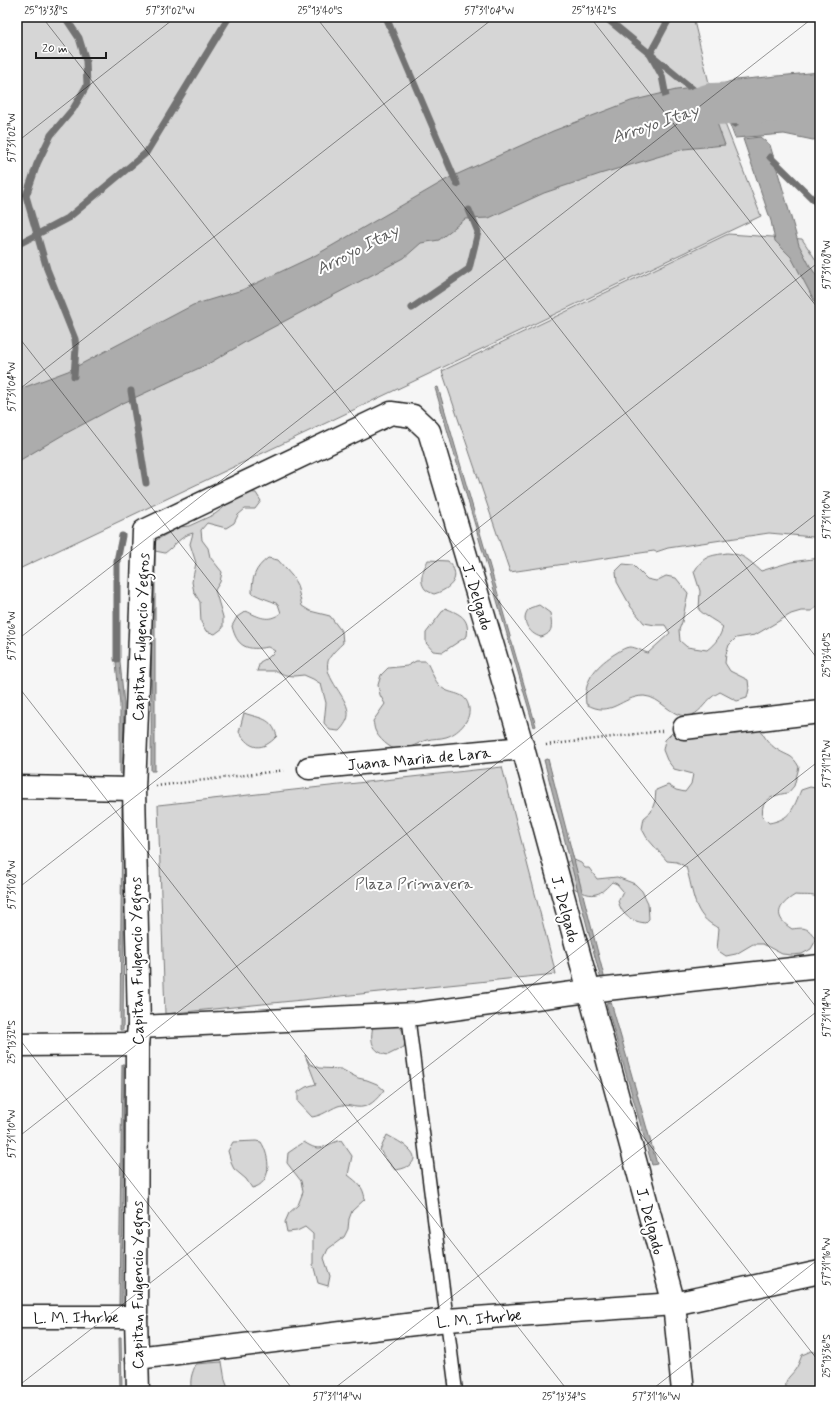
<svg xmlns="http://www.w3.org/2000/svg" width="837" height="1408" font-family="Mynerve,sans-serif">
<style>
.green{fill:#d6d6d6;stroke:#797979}
.water{fill:#acacac;stroke:#727272}
.lines{fill:none;stroke-linecap:round;stroke-linejoin:round}
.stream{stroke:#727272;stroke-width:7}
.river{stroke:#acacac;stroke-width:42}
.service-casing{stroke:#1c1c1c;stroke-width:15}
.minor-casing{stroke:#1c1c1c;stroke-width:25}
.path{stroke:#1c1c1c;stroke-width:2.5;stroke-dasharray:1 3;stroke-linecap:butt}
.service{stroke:#fff;stroke-width:12}
.minor{stroke:#fff;stroke-width:22}
.ticks{fill:none;stroke:#1c1c1c;stroke-width:1;stroke-opacity:0.45}
.labels{text-anchor:middle;stroke-width:4;stroke-linejoin:round;paint-order:stroke}
.street-label{font-size:16px;fill:#1c1c1c;stroke:#fff}
.park-label{font-size:16px;fill:#5d5d5d;stroke:#fff}
.water-label{font-size:17px;font-style:italic;fill:#5d5d5d;stroke:#fff}
.neatline{fill:none;stroke:#1c1c1c;stroke-width:1.5}
.ticks-label{font-size:10px;text-anchor:middle;fill:#1c1c1c}
</style>
<rect width="100%" height="100%" fill="#f6f6f6"/>
<filter id="ink" filterUnits="userSpaceOnUse"><feTurbulence type="fractalNoise" baseFrequency=".025" numOctaves="2"/><feDisplacementMap in="SourceGraphic" scale="8" xChannelSelector="R" yChannelSelector="G"/><feConvolveMatrix kernelMatrix="1 2 1 2 8 2 1 2 1" color-interpolation-filters="sRGB"/></filter>
<g filter="url(#ink)">
<g class="green">
<path d="M17,17H693L709,83L761,216L17,570Z"/>
<path d="M728,234L802,239L820,266V543L813,537L769,533L668,548L656,552L654,551L510,572L442,371Z"/>
<path d="M247,492L256,493L261,501L255,509H245L238,515L234,523L226,528L207,523L201,530L202,540L208,548L210,557L222,572L220,582L215,590L223,617V628L215,634L206,631L201,622L200,602L194,592L192,582L196,563L190,544L193,533C180,536 175,546 165,553L155,551L153,542L179,527L189,526L215,514L223,508L229,501Z"/>
<path d="M727,553C744,554 748,560 761,571L791,562L820,558V605L811,611H801L791,614L755,635L736,638L729,645L726,654L725,663L730,671L748,680L749,689L747,698L737,701L720,692C717,694 714,695 712,697C705,702 699,715 688,716C670,717 661,697 644,696C621,696 612,719 586,704C583,681 595,667 613,655C618,652 625,647 630,647C636,647 643,652 648,653L670,633L665,625H655L644,623L631,607L617,582L616,571L623,564L633,565L647,579L656,581L666,576L676,578L688,593L682,622L679,630L680,641L687,647L707,650C716,643 720,637 723,627C715,620 706,617 699,610L700,591L694,572C704,555 710,556 727,553Z"/>
<path d="M268,558L278,560L292,576L297,585L302,606L310,611L330,616L342,632L343,643C339,647 333,652 330,657C319,674 347,695 348,712C349,719 344,726 339,731L330,730L324,723L326,703L321,684L313,679L304,675L294,676L285,675L277,671H257L260,662L269,657L275,651L268,647C247,651 237,647 232,626L237,617L246,611C259,617 268,623 281,613L278,604C270,600 261,598 252,593C252,577 255,568 268,558Z"/>
<path d="M428,560L448,561C463,577 451,589 434,594C431,593 427,591 425,589C418,580 424,569 428,560Z"/>
<path d="M539,605L550,613C552,625 554,633 541,637C528,634 519,617 530,608C532,607 537,606 539,605Z"/>
<path d="M445,608C460,614 470,618 467,636L443,652L433,651L426,643V633Z"/>
<path d="M416,661H426C431,669 434,681 441,687C451,696 466,690 469,708C471,721 457,734 446,737C440,739 433,738 427,740C418,742 408,751 398,750C390,749 378,738 375,730C374,728 374,724 373,721L385,704L380,695L378,685L381,675L388,668L407,666Z"/>
<path d="M244,713C261,719 271,717 277,736C262,752 250,750 239,732Z"/>
<path d="M759,728C764,736 769,745 778,750C789,757 792,754 799,767L794,786L788,793C779,794 767,797 763,806C762,809 763,813 762,816L769,823C791,819 793,809 801,790L810,787L820,789V898C812,894 803,896 795,895C777,906 773,917 792,929C806,927 809,928 816,940L811,949L802,954L792,955L782,954L763,944H753L736,954L726,956L717,950L719,928C692,917 694,891 686,867L677,862L667,861L647,838L642,829L644,818L651,812L655,801L656,790L668,785L676,790L685,792L691,784L693,774L674,769L667,760L663,750L665,740L672,733L691,735Z"/>
<path d="M502,767L556,974L165,1014L158,805Z"/>
<path d="M572,859L581,863L585,868H589L597,879L617,877L635,884L642,891L648,903L649,919L645,923C630,921 622,915 618,901L623,891L617,884L612,882C608,886 602,893 596,894C588,897 575,889 568,884L563,865Z"/>
<path d="M396,1022C402,1029 408,1037 404,1047L388,1055C371,1052 370,1040 373,1026Z"/>
<path d="M305,1055L310,1064L319,1068L341,1069L358,1078L367,1080L377,1084L384,1090C377,1099 369,1109 356,1107C350,1106 344,1104 338,1106C328,1110 324,1115 312,1117L298,1102V1092L306,1087L316,1084Z"/>
<path d="M387,1135C394,1139 403,1143 409,1149C422,1161 407,1169 395,1170L383,1155L380,1150Z"/>
<path d="M341,1140L352,1156L348,1175C358,1183 363,1186 365,1199L352,1211L349,1219L348,1229L344,1237L328,1249L324,1258L330,1276L328,1286L318,1283L313,1264V1234L305,1227L297,1231L287,1232L285,1222L289,1213L298,1205L303,1192L301,1181L287,1163L288,1153L304,1142C322,1154 323,1145 341,1140Z"/>
<path d="M256,1141L261,1142C270,1156 273,1184 252,1188L246,1179L234,1169L232,1165L228,1151L233,1142Z"/>
<path d="M811,1351L820,1354V1391H787C783,1380 789,1378 795,1370C798,1366 800,1360 802,1355Z"/>
<path d="M222,1362L225,1380L229,1391H192C189,1381 192,1373 196,1364Z"/>
</g>
<g class="water">
<path d="M820,72V139L813,140L784,134L735,138L715,86L735,80Z"/>
<path d="M704,87L725,145L684,149L600,174L544,193L489,218L465,219L439,240L421,243L404,258L247,341L208,364L121,404L61,436L17,462V390L68,371L193,305L242,290L316,255L449,178L553,131L631,101L676,90Z"/>
<path d="M760,137L770,145L799,245L810,266L820,281V324L816,304L798,270L791,257L775,241L771,221L743,139Z"/>
<path d="M438,387L536,726L534,727L435,388Z"/>
<path d="M152,547H155V771H151Z"/>
<path d="M115,651H119L124,704L123,774H120V705Z"/>
<path d="M548,759L605,980H601L544,760Z"/>
<path d="M122,805H125L123,1030H120Z"/>
<path d="M611,1002L657,1164L652,1165L606,1003Z"/>
<path d="M122,1064H124L122,1305L119,1306Z"/>
<path d="M119,1337H121L122,1391H120Z"/>
</g>
<g class="lines">
<g class="stream">
<path d="M65,17L79,38L86,61L87,85L73,109L51,135L37,164L26,196L47,269L75,339L76,348L74,376"/>
<path d="M386,17L457,184"/>
<path d="M605,17L735,124"/>
<path d="M667,102L662,76L650,54L670,17"/>
<path d="M770,157L820,206"/>
<path d="M17,245L68,218L146,153L229,17"/>
<path d="M412,308L469,269L478,232L469,210"/>
<path d="M131,391L146,483"/>
<path d="M117,659V561L122,536"/>
</g>
<path class="river" d="M654,123L712,104L820,100"/>
<defs>
<path id="service" d="M408,1015L456,1391"/>
<g id="minor">
<path d="M684,728L820,712"/>
<path d="M309,768L523,748"/>
<path d="M17,787L134,789"/>
<path d="M139,1027L416,1014L588,991L820,966"/>
<path d="M17,1045L137,1044"/>
<path d="M17,1317H136"/>
<path d="M137,1358L447,1320L674,1304L820,1272"/>
<path d="M138,1391L136,1317L137,1044L139,1027L134,789L144,531L391,413L413,416L429,431L523,748L674,1304L683,1391"/>
</g>
</defs>
<use href="#service" class="service-casing"/>
<use href="#minor" class="minor-casing"/>
<g class="path">
<path d="M546,745L662,731"/>
<path d="M156,786L286,770"/>
</g>
<use href="#service" class="service"/>
<use href="#minor" class="minor"/>
</g>
</g>
<path class="ticks" d="M42,17L820,1012M316,17L820,662M590,17L820,311M17,142L176,17M17,335L820,1363M17,391L495,17M17,640L814,17M17,685L568,1391M17,889L820,261M17,1036L294,1391M17,1138L820,511M17,1387L820,760M17,1387L20,1391M331,1391L820,1009M650,1391L820,1258"/>
<g class="labels">
<g class="street-label">
<text transform="translate(478 597) rotate(73)" y="6">J. Delgado</text>
<text transform="translate(140 637) rotate(-88)" y="6">Capitan Fulgencio Yegros</text>
<text transform="translate(419 758) rotate(-5)" y="6">Juana Maria de Lara</text>
<text transform="translate(566 909) rotate(75)" y="6">J. Delgado</text>
<text transform="translate(136 961) rotate(-91)" y="6">Capitan Fulgencio Yegros</text>
<text transform="translate(651 1221) rotate(75)" y="6">J. Delgado</text>
<text transform="translate(137 1285) rotate(-90)" y="6">Capitan Fulgencio Yegros</text>
<text x="76" y="1323">L. M. Iturbe</text>
<text transform="translate(479 1318) rotate(-5)" y="6">L. M. Iturbe</text>
</g>
<g class="park-label">
<text x="414" y="889">Plaza Primavera</text>
</g>
<g class="water-label">
<text transform="translate(655 123) rotate(-18)" y="6">Arroyo Itay</text>
<text transform="translate(357 249) rotate(-27)" y="6">Arroyo Itay</text>
</g>
</g>
<rect width="837" height="1408" fill="none" stroke="#fff" stroke-width="44"/>
<path d="M36 52v6h70v-6" fill="none" stroke="#1c1c1c" stroke-width="2"/>
<text x="42" y="52" font-size="12" fill="#1c1c1c" stroke="#ffffff" stroke-width="3" paint-order="stroke">20 m</text>
<rect x="22" y="22" width="793" height="1364" class="neatline"/>
<g class="ticks-label">
<text x="46" y="14">25°13'38"S</text>
<text x="170" y="14">57°31'02"W</text>
<text x="320" y="14">25°13'40"S</text>
<text x="489" y="14">57°31'04"W</text>
<text x="594" y="14">25°13'42"S</text>
<text transform="translate(11 138) rotate(-90)" y="4">57°31'02"W</text>
<text transform="translate(826 265) rotate(-90)" y="4">57°31'08"W</text>
<text transform="translate(11 387) rotate(-90)" y="4">57°31'04"W</text>
<text transform="translate(826 515) rotate(-90)" y="4">57°31'10"W</text>
<text transform="translate(11 636) rotate(-90)" y="4">57°31'06"W</text>
<text transform="translate(826 655) rotate(-90)" y="4">25°13'40"S</text>
<text transform="translate(826 764) rotate(-90)" y="4">57°31'12"W</text>
<text transform="translate(11 885) rotate(-90)" y="4">57°31'08"W</text>
<text transform="translate(826 1013) rotate(-90)" y="4">57°31'14"W</text>
<text transform="translate(11 1042) rotate(-90)" y="4">25°13'32"S</text>
<text transform="translate(11 1134) rotate(-90)" y="4">57°31'10"W</text>
<text transform="translate(826 1262) rotate(-90)" y="4">57°31'16"W</text>
<text transform="translate(826 1356) rotate(-90)" y="4">25°13'36"S</text>
<text x="337" y="1400">57°31'14"W</text>
<text x="564" y="1400">25°13'34"S</text>
<text x="656" y="1400">57°31'16"W</text>
</g>
</svg>
